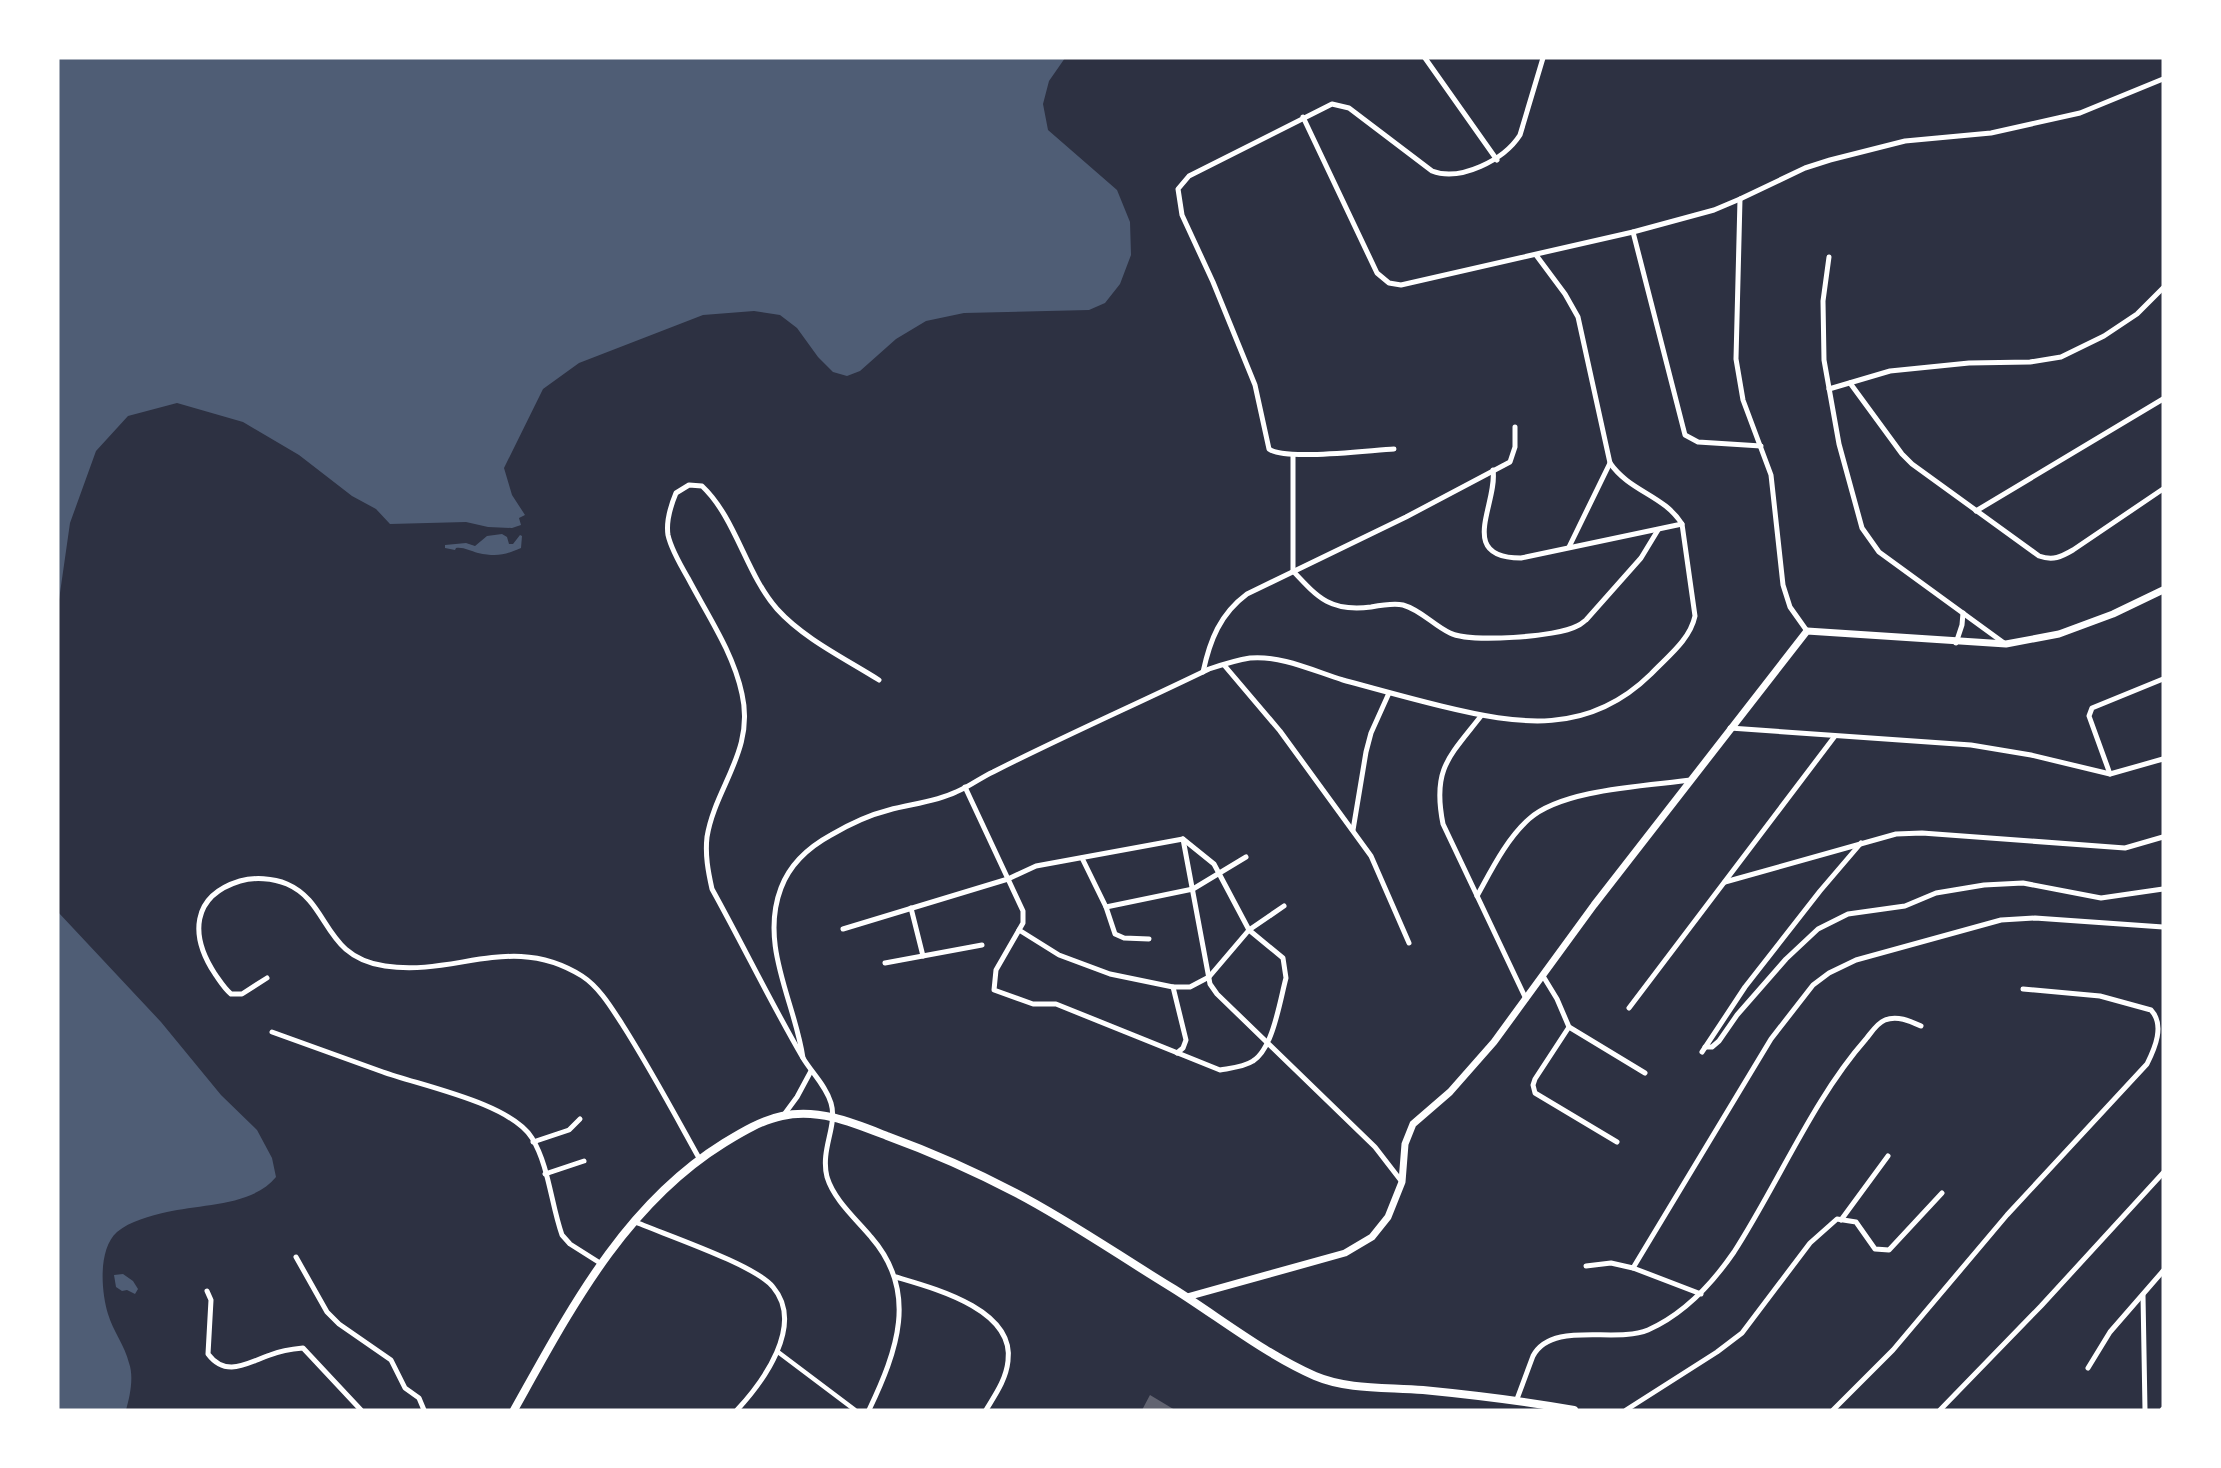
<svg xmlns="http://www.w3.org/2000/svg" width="2221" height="1468" font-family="'Work Sans',sans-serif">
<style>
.water{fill:#4f5d75}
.building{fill:#626471}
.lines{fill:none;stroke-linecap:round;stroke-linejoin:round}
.pedestrian{stroke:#fff;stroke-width:4.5}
.minor{stroke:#fff;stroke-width:5}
.tertiary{stroke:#fff;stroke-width:7}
.secondary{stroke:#fff;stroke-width:8}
</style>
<rect width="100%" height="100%" fill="#2d3142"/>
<g class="water">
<path d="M58,58H1065L1049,81L1043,104L1048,130L1117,190L1130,222L1131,255L1120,284L1105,303L1089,310L964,313L926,321L896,339L860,371L847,376L833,372L818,357L797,328L780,315L754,311L703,315L579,363L543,389L504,468L512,495L525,515L519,518L521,525L512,528L488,527L466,522L390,524L376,509L352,496L299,455L243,422L177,403L128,416L96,451L70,523L58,607Z"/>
<path d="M502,534L507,537L509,544H513L520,535L522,536L521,548C505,555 497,557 478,553C470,551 464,547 456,548L455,550L445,548V545L466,543L475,546L487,536Z"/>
<path d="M58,912L161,1022L221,1095L257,1130L272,1158L276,1177C253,1206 201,1204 167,1212C150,1216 130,1221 117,1232C98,1249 101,1291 108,1314C113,1331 125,1346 129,1363C134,1377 130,1396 126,1410H58Z"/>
<path d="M123,1274L133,1281L138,1289L135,1294L127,1290L122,1291L116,1287L114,1275Z"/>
</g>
<path class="building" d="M1150,1395L1175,1410H1142Z"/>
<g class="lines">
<path class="pedestrian" d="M778,1352L855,1410"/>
<g class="minor">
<path d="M1425,58L1497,160"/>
<path d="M1303,117L1377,273L1389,283L1401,285L1633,232L1714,210L1740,199L1805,168L1830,160L1905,141L1991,133L2080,113L2163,79"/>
<path d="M1740,199L1736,359L1743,400L1771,475L1783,585L1790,607L1807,631"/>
<path d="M1633,232L1685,435L1698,442L1761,446"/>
<path d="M1829,257L1823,301L1824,360L1839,444L1862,528L1879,552L2004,643"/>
<path d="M1850,383L1902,454L1912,464L2039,556C2053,561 2061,557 2073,550L2163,489"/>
<path d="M1829,389L1890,371L1969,363L2030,362L2061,357L2104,336L2137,314L2163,288"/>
<path d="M1394,449C1371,450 1284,461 1269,449L1255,385L1213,282L1182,215L1178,189L1189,176L1332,104L1349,108L1432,171C1460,182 1504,160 1520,135L1543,58"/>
<path d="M1293,455V571"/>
<path d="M1493,470C1498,504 1456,558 1521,558L1682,524"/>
<path d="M1976,511L2163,399"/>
<path d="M1569,547L1610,463"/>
<path d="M1293,571C1319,599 1331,612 1371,607C1382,605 1393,603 1403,605C1421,610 1433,625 1450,633C1469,643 1558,637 1577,626C1581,625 1583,622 1586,620L1641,558L1658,530"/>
<path d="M1956,643L1962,625L1963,613"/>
<path d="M1224,665L1280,731L1371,856L1409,943"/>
<path d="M1203,672C1210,640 1220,614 1247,594L1406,517L1510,462L1515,447V427"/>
<path d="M1481,716C1449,757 1432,769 1443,824L1526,999"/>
<path d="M1730,728L1971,745L2031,755L2110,774L2163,759"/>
<path d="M2110,774L2089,716L2092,708L2163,679"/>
<path d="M965,787L1023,911V923L996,970L994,990L1033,1004H1056L1220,1070C1231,1068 1244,1067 1253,1061C1273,1049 1280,1000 1286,978L1283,958L1249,930L1214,864L1183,839"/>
<path d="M1353,830L1366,752L1371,733L1389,693"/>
<path d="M1082,858L1106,907L1115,934L1124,938L1149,939"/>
<path d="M1725,882L1896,834L1922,833L2125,848L2163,837"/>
<path d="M1477,896C1492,869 1506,840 1529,819C1562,789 1647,786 1691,780"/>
<path d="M1106,907L1193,889L1246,857"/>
<path d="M911,908L923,956"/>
<path d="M843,929L1008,879L1036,866L1183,839L1210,984L1217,994L1375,1147L1402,1182"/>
<path d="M1019,930L1059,955L1110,974L1173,987"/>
<path d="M885,963L982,945"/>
<path d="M1543,976L1557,999L1569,1027L1645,1073"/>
<path d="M267,978L242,994H231C224,988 220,981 215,974C190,936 191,896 240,881C254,877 273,878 287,884C331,903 322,957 385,966C456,977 512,932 582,976C599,987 611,1007 622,1024C650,1068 674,1113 699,1158"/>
<path d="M1629,1008L1835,736"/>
<path d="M1569,1027L1535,1079L1533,1085L1535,1093L1617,1142"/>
<path d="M272,1032C309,1045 346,1059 383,1072C422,1086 510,1103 532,1138C549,1166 551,1204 562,1235L570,1244L600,1263"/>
<path d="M1705,1047H1712L1719,1041L1737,1015L1786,959L1818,929L1848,914L1905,906L1936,893L1984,885L2023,883L2101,898L2163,889"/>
<path d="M1702,1052L1745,987L1820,891L1861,843"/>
<path d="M1177,1053L1183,1048L1186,1040L1173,987H1190L1209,977L1249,930L1284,906"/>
<path d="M803,1058C795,1002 759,946 781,888C790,864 809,847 831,835C848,825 869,815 889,810C911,804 935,802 956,792C969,787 980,778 993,772C1064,736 1137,704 1209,669C1221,665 1237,660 1250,658C1280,655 1314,671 1343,680C1376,689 1408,698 1441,706C1519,725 1588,736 1651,674C1667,657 1690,640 1695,616L1682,524C1664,495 1630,492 1610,463L1578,317L1565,294L1536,255"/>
<path d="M783,1116L797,1097L811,1071"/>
<path d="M533,1142L569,1130L580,1119"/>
<path d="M545,1174L584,1161"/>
<path d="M1841,1220L1888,1156"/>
<path d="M633,1221C663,1234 756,1265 773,1287C805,1325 763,1382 737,1410"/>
<path d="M296,1257L327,1312L339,1324L391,1360L405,1388L419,1398L424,1410"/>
<path d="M1586,1266L1611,1263L1633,1268L1771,1039L1813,985L1829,973L1856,960L2001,920L2035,918L2163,927"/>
<path d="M1633,1268L1701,1294"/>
<path d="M896,1277C933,1288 1015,1309 1008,1361C1006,1380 995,1395 986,1410"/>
<path d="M207,1291L211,1300L208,1354C226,1378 247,1363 270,1355C280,1351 292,1349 303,1348L361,1410"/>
<path d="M2143,1295L2145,1410"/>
<path d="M2088,1368L2110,1332L2163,1271"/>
<path d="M1517,1399L1533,1356C1552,1320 1615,1344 1648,1330C1684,1314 1712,1284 1734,1252C1778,1184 1813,1099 1866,1039C1871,1033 1877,1023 1885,1020C1897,1015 1910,1021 1921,1026"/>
<path d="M869,1410C897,1351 919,1292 871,1237C856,1219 834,1200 827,1177C820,1149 838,1126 831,1103C826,1086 812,1073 803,1058C771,1003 743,945 712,889C708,871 705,855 707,837C715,787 755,751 742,694C733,652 708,616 688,578C681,566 671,549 668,535C666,522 671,505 676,493L689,485L702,486C736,518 746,574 777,609C804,639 846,659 879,680"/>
<path d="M1626,1410L1717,1352L1742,1333L1810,1243L1837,1219L1856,1222L1875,1249L1889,1250L1942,1193"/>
<path d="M1833,1410L1893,1350L2007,1215L2147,1064C2155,1048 2165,1025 2151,1010L2100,996L2023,989"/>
<path d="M1940,1410L2041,1306L2163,1173"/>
<path d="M2162,1410L2163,1409"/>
</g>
<path class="tertiary" d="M1187,1297L1345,1253L1372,1237L1388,1217L1402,1182L1405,1144L1413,1124L1450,1092L1494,1042L1594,905L1807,631L2006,644L2059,634L2113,614L2163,590"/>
<path class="secondary" d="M514,1410C570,1310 624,1205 724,1143C742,1132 762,1120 782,1116C819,1108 854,1123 887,1136C931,1152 974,1171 1016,1193C1070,1221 1121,1257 1174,1289C1220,1318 1265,1354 1315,1376C1348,1390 1387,1387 1423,1390C1474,1395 1524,1401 1574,1410"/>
</g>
<rect width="2221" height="1468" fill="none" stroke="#ffffff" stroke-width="119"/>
</svg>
